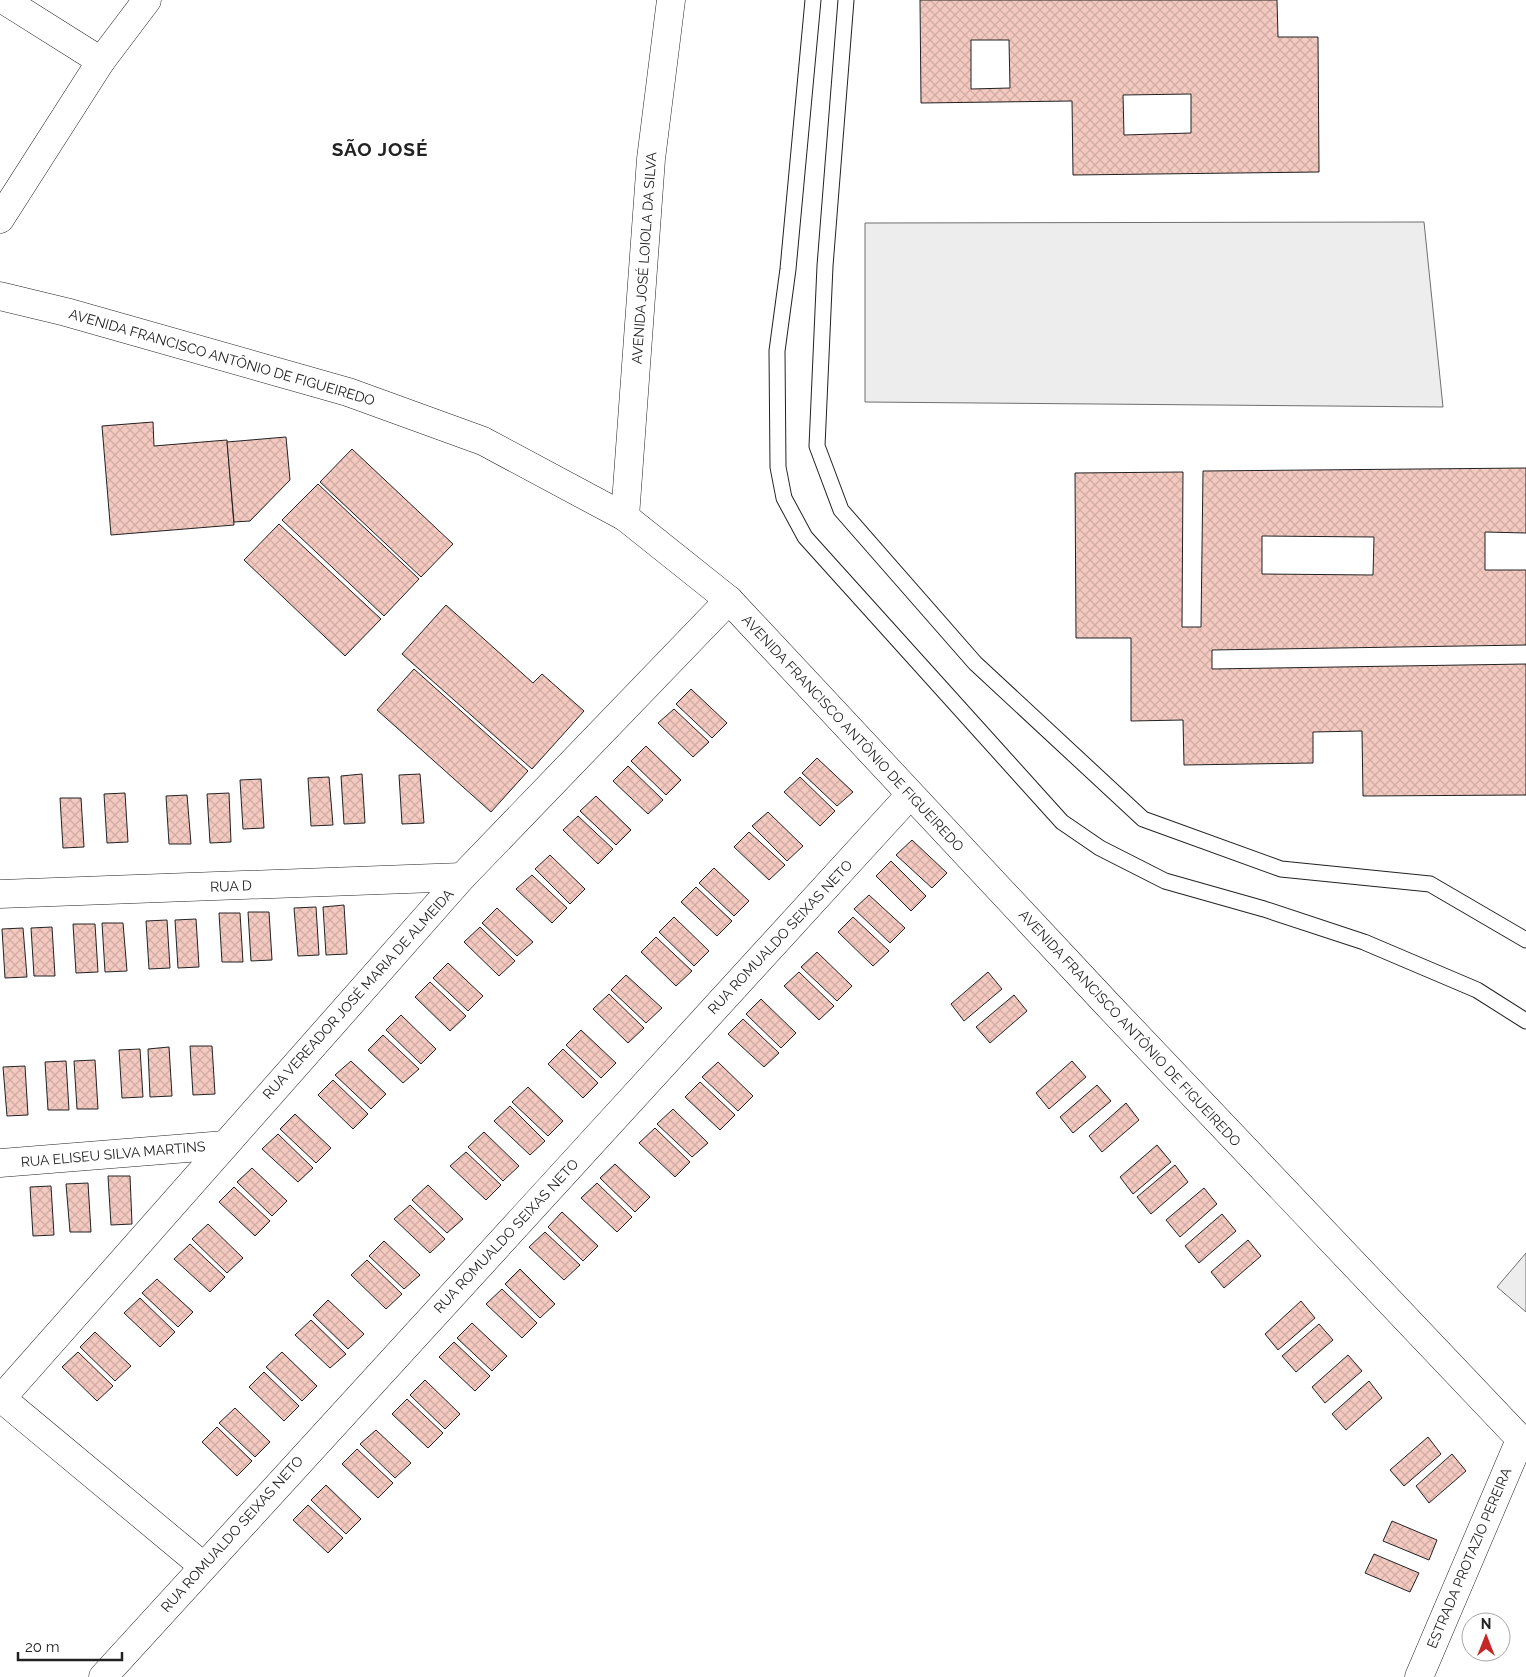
<svg xmlns="http://www.w3.org/2000/svg" width="1526" height="1677" font-family="Raleway,sans-serif">
<style>
.parking{fill:#ededed;stroke:#6f6f6f}
.building{fill:url(#building-cross-hatch);stroke:#222;fill-rule:evenodd}
.lines{fill:none;stroke-linecap:round;stroke-linejoin:round}
.service-casing{stroke:#222;stroke-width:17}
.minor-casing{stroke:#222;stroke-width:29}
.tertiary-casing{stroke:#222;stroke-width:29}
.service{stroke:#fff;stroke-width:15}
.minor{stroke:#fff;stroke-width:28}
.tertiary{stroke:#fff;stroke-width:28}
.labels{text-anchor:middle;stroke-width:4;stroke-linejoin:round;paint-order:stroke}
.street-label{font-size:14px;fill:#222;stroke:#fff}
.district-label{font-size:19px;font-weight:bold;letter-spacing:1px;fill:#222;stroke:#fff}
</style>
<defs>
<pattern id="building-cross-hatch" width="8" height="8" patternUnits="userSpaceOnUse" patternTransform="scale(1.25)"><rect width="8" height="8" fill="#f3c9c0"/><path d="M0 0l8 8M0 8l8-8" fill="none" stroke="#d0aca5"/></pattern>
</defs>
<rect width="100%" height="100%" fill="#fff"/>
<g class="parking">
<path d="M1424,222L1443,407L865,402V223Z"/>
<path d="M1526,1253V1312L1497,1287Z"/>
</g>
<g class="building">
<path d="M920,0H1277L1278,37H1318L1319,172L1073,175L1072,101L921,103ZM971,40H1009L1010,88L971,89ZM1191,94V133L1124,135L1123,95Z"/>
<path d="M153,422L154,446L227,440L234,525L111,535L102,426Z"/>
<path d="M286,437L290,480L250,521L234,522L227,442Z"/>
<path d="M352,449L453,544L421,577L320,482Z"/>
<path d="M1526,468V533L1485,532V570H1526V645L1212,650V669L1526,664V795L1363,796L1362,731L1313,732V763L1184,765L1183,720L1131,721V638H1076L1075,473L1183,472L1182,627H1201L1203,471ZM1262,536L1374,537L1373,575L1262,574Z"/>
<path d="M318,484L419,579L384,616L282,520Z"/>
<path d="M279,524L381,619L345,656L244,560Z"/>
<path d="M446,605L533,683L542,674L584,711L532,769L402,654Z"/>
<path d="M414,669L528,771L491,812L377,710Z"/>
<path d="M691,689L727,723L712,738L676,704Z"/>
<path d="M674,709L709,742L693,757L658,723Z"/>
<path d="M646,746L681,780L666,795L631,761Z"/>
<path d="M817,758L853,792L837,806L802,773Z"/>
<path d="M628,766L663,800L648,814L613,781Z"/>
<path d="M362,774L365,823L344,824L341,776Z"/>
<path d="M420,774L424,823L402,824L399,775Z"/>
<path d="M329,777L333,825L311,826L308,778Z"/>
<path d="M800,777L835,811L820,826L784,792Z"/>
<path d="M261,779L264,828L243,829L240,780Z"/>
<path d="M125,793L128,842L107,843L104,794Z"/>
<path d="M229,793L231,842L210,843L207,794Z"/>
<path d="M187,795L191,844H169L166,796Z"/>
<path d="M596,796L631,830L616,845L580,811Z"/>
<path d="M60,798H81L84,847L63,848Z"/>
<path d="M768,812L803,846L787,861L752,826Z"/>
<path d="M578,816L613,849L598,864L563,830Z"/>
<path d="M749,832L785,865L769,880L734,847Z"/>
<path d="M912,840L947,873L932,888L896,855Z"/>
<path d="M550,855L585,889L570,904L535,869Z"/>
<path d="M891,861L926,896L911,911L876,876Z"/>
<path d="M714,868L749,901L734,916L699,883Z"/>
<path d="M532,875L567,908L552,923L516,889Z"/>
<path d="M696,887L732,921L717,936L681,902Z"/>
<path d="M869,895L905,928L890,943L854,909Z"/>
<path d="M344,905L347,954L326,955L323,907Z"/>
<path d="M316,907L319,955L298,956L294,908Z"/>
<path d="M497,908L533,942L517,956L482,923Z"/>
<path d="M248,912H269L272,960L251,961Z"/>
<path d="M219,913H240L243,962H222Z"/>
<path d="M674,917L709,951L694,966L659,932Z"/>
<path d="M853,917L889,951L873,966L838,932Z"/>
<path d="M196,919L199,967L178,968L175,920Z"/>
<path d="M167,920L170,968L149,969L146,921Z"/>
<path d="M102,923H123L127,971L105,972Z"/>
<path d="M73,924H95L98,972L76,973Z"/>
<path d="M52,927L55,976H34L31,928Z"/>
<path d="M480,927L515,961L499,976L464,942Z"/>
<path d="M23,928L27,977L5,978L2,929Z"/>
<path d="M656,937L692,971L676,986L641,952Z"/>
<path d="M817,952L852,986L837,1001L801,967Z"/>
<path d="M448,963L483,996L468,1011L433,978Z"/>
<path d="M799,972L834,1006L819,1020L784,986Z"/>
<path d="M988,972L1002,989L964,1021L951,1004Z"/>
<path d="M626,975L662,1008L646,1023L611,990Z"/>
<path d="M430,982L466,1016L450,1031L415,997Z"/>
<path d="M609,994L644,1028L628,1043L593,1009Z"/>
<path d="M1014,995L1027,1011L990,1043L976,1027Z"/>
<path d="M761,999L796,1033L781,1048L746,1014Z"/>
<path d="M401,1015L436,1049L421,1064L386,1030Z"/>
<path d="M743,1019L779,1053L764,1067L728,1034Z"/>
<path d="M581,1030L616,1063L601,1078L566,1045Z"/>
<path d="M383,1035L419,1069L403,1083L368,1050Z"/>
<path d="M190,1046H212L215,1094L193,1095Z"/>
<path d="M169,1047L172,1096L150,1097L148,1049Z"/>
<path d="M140,1049L143,1097L122,1098L119,1050Z"/>
<path d="M563,1049L598,1083L583,1098L548,1064Z"/>
<path d="M95,1060L98,1109H77L74,1061Z"/>
<path d="M66,1061L69,1110H48L45,1062Z"/>
<path d="M351,1061L386,1094L371,1109L335,1075Z"/>
<path d="M1072,1061L1086,1077L1049,1109L1036,1093Z"/>
<path d="M718,1062L753,1096L738,1111L702,1077Z"/>
<path d="M25,1066L28,1115L7,1116L3,1067Z"/>
<path d="M333,1080L368,1114L353,1129L318,1095Z"/>
<path d="M700,1082L735,1115L720,1130L685,1097Z"/>
<path d="M1097,1085L1111,1101L1073,1133L1060,1117Z"/>
<path d="M528,1087L563,1121L548,1136L512,1102Z"/>
<path d="M1126,1103L1139,1120L1102,1152L1089,1136Z"/>
<path d="M510,1106L545,1141L530,1155L494,1121Z"/>
<path d="M673,1109L708,1143L692,1157L657,1124Z"/>
<path d="M295,1114L331,1148L316,1163L280,1129Z"/>
<path d="M655,1128L690,1162L675,1177L639,1143Z"/>
<path d="M484,1132L519,1166L503,1181L468,1147Z"/>
<path d="M278,1134L313,1168L298,1182L262,1149Z"/>
<path d="M1157,1145L1171,1162L1133,1194L1120,1177Z"/>
<path d="M466,1152L501,1185L486,1200L450,1166Z"/>
<path d="M615,1164L650,1197L635,1212L600,1178Z"/>
<path d="M1175,1165L1188,1182L1151,1214L1137,1197Z"/>
<path d="M252,1168L287,1201L272,1216L237,1182Z"/>
<path d="M108,1176H130L132,1224L111,1225Z"/>
<path d="M88,1183L91,1232H70L66,1184Z"/>
<path d="M597,1183L632,1217L617,1232L581,1198Z"/>
<path d="M428,1185L463,1219L447,1233L412,1200Z"/>
<path d="M51,1186L54,1235L33,1236L30,1187Z"/>
<path d="M234,1187L270,1221L255,1236L219,1202Z"/>
<path d="M1204,1188L1217,1204L1180,1237L1166,1220Z"/>
<path d="M410,1205L445,1239L430,1253L394,1219Z"/>
<path d="M562,1212L598,1246L583,1261L548,1227Z"/>
<path d="M1222,1214L1236,1231L1199,1263L1185,1246Z"/>
<path d="M208,1224L243,1258L227,1273L192,1239Z"/>
<path d="M545,1232L580,1265L564,1280L529,1247Z"/>
<path d="M1248,1240L1261,1256L1224,1288L1211,1272Z"/>
<path d="M384,1241L420,1275L404,1289L369,1256Z"/>
<path d="M190,1244L225,1277L210,1292L174,1259Z"/>
<path d="M367,1260L402,1294L386,1309L351,1275Z"/>
<path d="M520,1269L555,1304L540,1318L505,1284Z"/>
<path d="M157,1279L193,1312L178,1327L142,1293Z"/>
<path d="M502,1289L537,1323L522,1338L486,1304Z"/>
<path d="M140,1298L175,1332L160,1347L124,1313Z"/>
<path d="M328,1300L364,1334L348,1349L313,1315Z"/>
<path d="M1301,1301L1315,1318L1278,1350L1265,1334Z"/>
<path d="M311,1320L346,1354L330,1368L295,1335Z"/>
<path d="M472,1323L507,1356L492,1371L457,1338Z"/>
<path d="M1319,1324L1333,1340L1296,1372L1282,1356Z"/>
<path d="M95,1332L131,1366L115,1381L80,1347Z"/>
<path d="M454,1342L490,1376L475,1391L439,1357Z"/>
<path d="M78,1352L113,1386L97,1401L62,1367Z"/>
<path d="M282,1352L317,1386L302,1401L266,1367Z"/>
<path d="M1348,1355L1362,1371L1325,1403L1312,1387Z"/>
<path d="M264,1372L299,1406L284,1421L249,1387Z"/>
<path d="M425,1380L460,1414L445,1429L410,1395Z"/>
<path d="M1369,1381L1382,1398L1346,1430L1332,1414Z"/>
<path d="M407,1399L443,1433L428,1448L392,1414Z"/>
<path d="M235,1408L270,1442L255,1457L219,1423Z"/>
<path d="M217,1427L252,1461L237,1476L202,1442Z"/>
<path d="M376,1430L411,1463L395,1478L360,1444Z"/>
<path d="M1428,1437L1441,1454L1404,1486L1390,1470Z"/>
<path d="M357,1449L393,1483L378,1498L342,1464Z"/>
<path d="M1452,1454L1466,1471L1429,1503L1416,1486Z"/>
<path d="M326,1485L361,1519L346,1534L311,1500Z"/>
<path d="M308,1505L343,1538L328,1553L293,1520Z"/>
<path d="M1392,1521L1437,1540L1429,1560L1383,1541Z"/>
<path d="M1374,1554L1419,1573L1410,1592L1365,1573Z"/>
</g>
<g class="lines">
<defs>
<g id="service">
<path d="M813,0L788,269L777,351L778,467L784,498L805,537L1062,822L1100,848L1165,881L1264,909L1364,942L1477,990L1526,1021"/>
<path d="M846,0L825,266L817,446L841,510L975,663L1143,819L1281,869L1430,884L1526,940"/>
</g>
<g id="minor">
<path d="M4,0L101,61"/>
<path d="M0,219L101,61L147,0"/>
<path d="M0,894L462,877"/>
<path d="M0,1163L225,1145"/>
<path d="M1,1398L203,1566"/>
<path d="M0,1400L462,877L729,600"/>
<path d="M103,1677L910,795"/>
<path d="M1419,1677L1520,1440"/>
</g>
<g id="tertiary">
<path d="M0,296L66,312L348,392L483,441L625,517L729,600L1107,1004L1526,1445"/>
<path d="M625,517L651,159L671,0"/>
</g>
</defs>
<use href="#service" class="service-casing"/>
<use href="#minor" class="minor-casing"/>
<use href="#tertiary" class="tertiary-casing"/>
<use href="#service" class="service"/>
<use href="#minor" class="minor"/>
<use href="#tertiary" class="tertiary"/>
</g>
<g class="labels">
<g class="street-label">
<text transform="translate(644 258) rotate(-86)" y="5">AVENIDA JOSÉ LOIOLA DA SILVA</text>
<text transform="translate(222 357) rotate(16)" y="5">AVENIDA FRANCISCO ANTÔNIO DE FIGUEIREDO</text>
<text transform="translate(853 733) rotate(47)" y="5">AVENIDA FRANCISCO ANTÔNIO DE FIGUEIREDO</text>
<text transform="translate(231 886) rotate(-2)" y="5">RUA D</text>
<text transform="translate(780 937) rotate(-47)" y="5">RUA ROMUALDO SEIXAS NETO</text>
<text transform="translate(358 994) rotate(-48)" y="5">RUA VEREADOR JOSÉ MARIA DE ALMEIDA</text>
<text transform="translate(1130 1028) rotate(47)" y="5">AVENIDA FRANCISCO ANTÔNIO DE FIGUEIREDO</text>
<text transform="translate(113 1154) rotate(-5)" y="5">RUA ELISEU SILVA MARTINS</text>
<text transform="translate(506 1236) rotate(-47)" y="5">RUA ROMUALDO SEIXAS NETO</text>
<text transform="translate(232 1534) rotate(-48)" y="5">RUA ROMUALDO SEIXAS NETO</text>
<text transform="translate(1469 1558) rotate(-67)" y="5">ESTRADA PROTAZIO PEREIRA</text>
</g>
<g class="district-label">
<text x="380" y="156">SÃO JOSÉ</text>
</g>
</g>
<g transform="translate(1486 1637)"><circle r="24" fill="#ffffff" stroke="#a7a7a7"/>
<path d="M0-4L9 19L0 12L-9 19Z" fill="#c62828"/>
<text y="-8" font-size="14" font-weight="bold" text-anchor="middle" fill="#222222">N</text>
</g>
<path d="M18 1652v8h104v-8" fill="none" stroke="#222222" stroke-width="2.5"/>
<text x="25" y="1652" font-size="15" fill="#222222" stroke="#ffffff" stroke-width="4" paint-order="stroke">20 m</text>
</svg>
